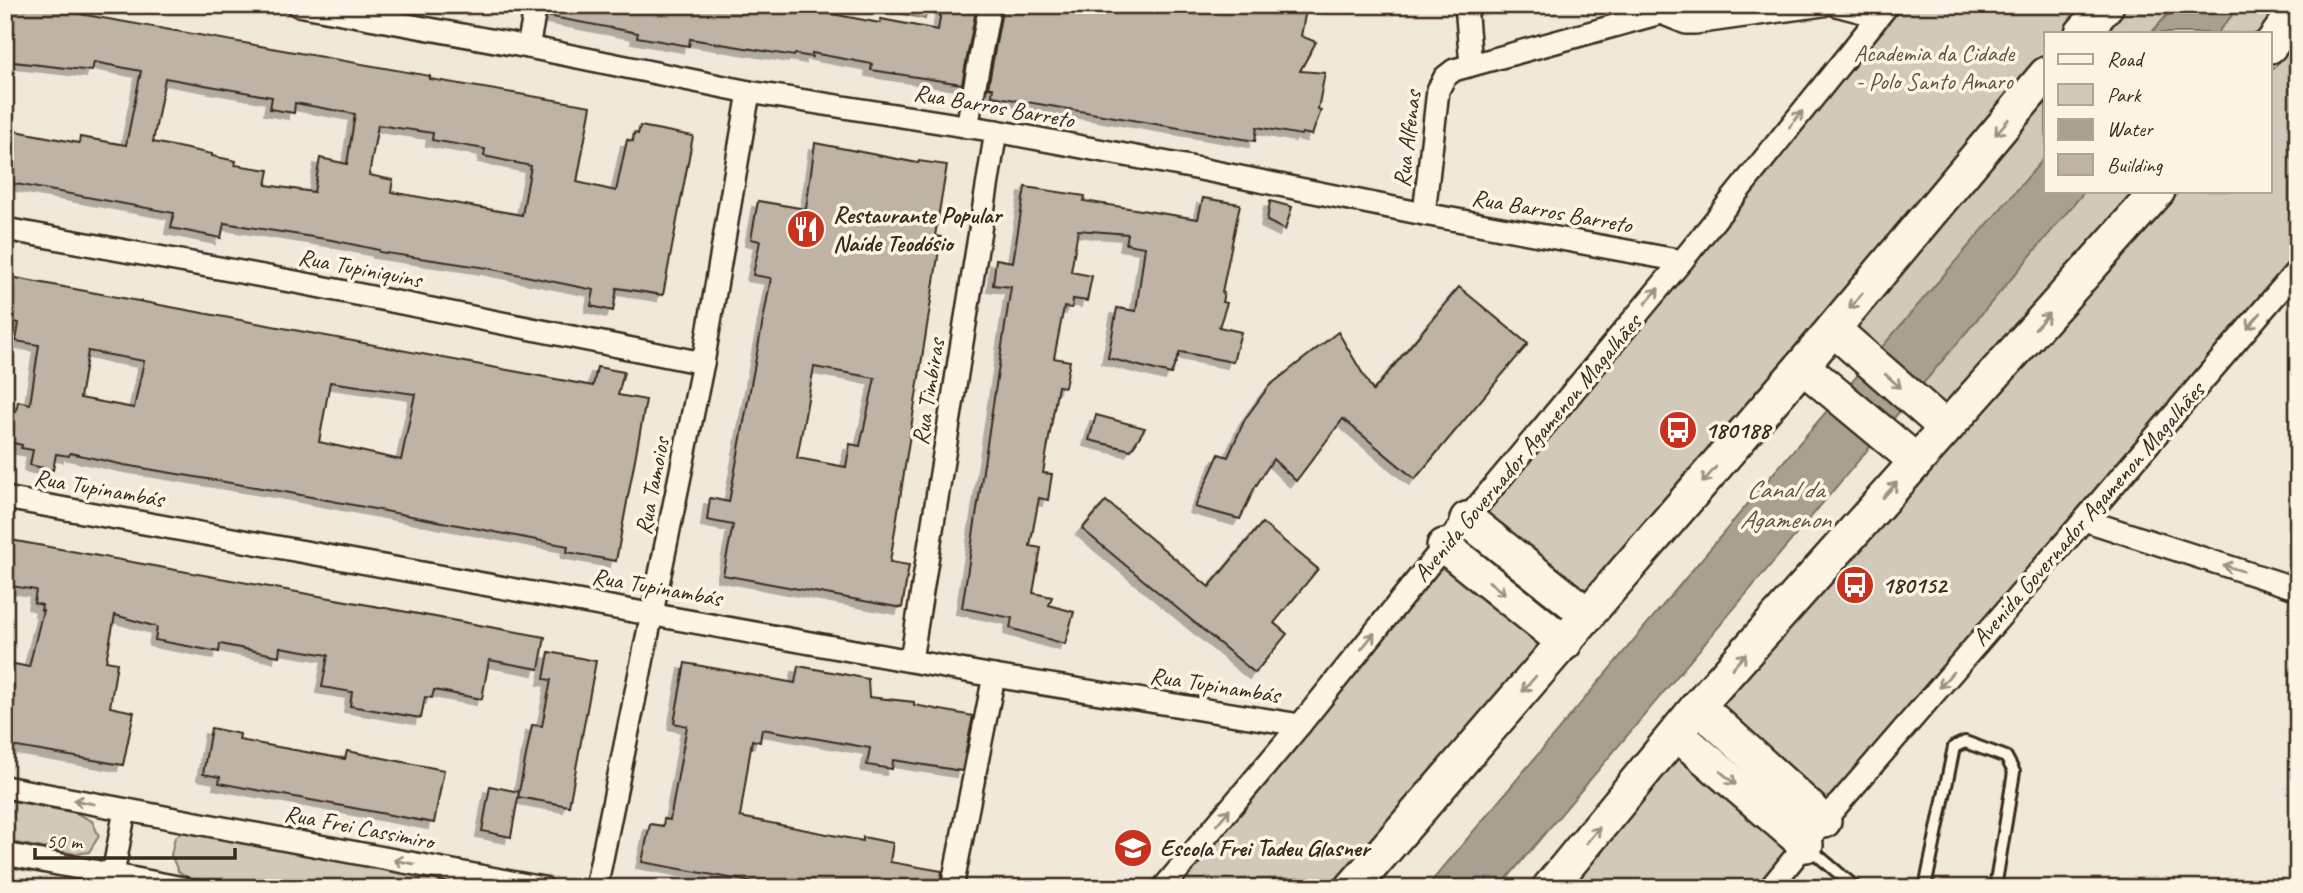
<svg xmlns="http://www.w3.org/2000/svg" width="2303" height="893" font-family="Caveat,sans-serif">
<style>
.green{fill:#d2c9ba;stroke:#867a6c;stroke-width:2}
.water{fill:#aaa091;stroke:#7e7163;stroke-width:2}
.building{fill:#beb3a4;stroke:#3b2a1e;stroke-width:2;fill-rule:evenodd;filter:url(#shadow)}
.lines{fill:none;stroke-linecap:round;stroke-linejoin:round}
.service-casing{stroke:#3b2a1e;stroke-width:16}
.minor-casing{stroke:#3b2a1e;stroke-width:26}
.trunk-casing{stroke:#3b2a1e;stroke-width:38}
.service{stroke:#fcf5e5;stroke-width:10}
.minor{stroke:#fcf5e5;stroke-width:21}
.trunk{stroke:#fcf5e5;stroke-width:33}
.oneway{stroke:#9c9082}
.labels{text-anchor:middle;stroke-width:7;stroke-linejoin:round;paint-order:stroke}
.park-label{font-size:24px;fill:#615245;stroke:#fcf5e5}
.street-label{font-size:24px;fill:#3b2a1e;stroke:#fcf5e5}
.poi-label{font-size:24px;font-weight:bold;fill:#3b2a1e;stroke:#fcf5e5;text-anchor:start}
.water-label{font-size:26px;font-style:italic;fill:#625346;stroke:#fcf5e5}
</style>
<defs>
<filter id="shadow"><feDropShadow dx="-6" dy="6" stdDeviation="0" flood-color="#0004"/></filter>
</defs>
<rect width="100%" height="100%" fill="#f0e9d9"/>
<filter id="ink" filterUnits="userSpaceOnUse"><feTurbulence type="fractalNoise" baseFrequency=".0143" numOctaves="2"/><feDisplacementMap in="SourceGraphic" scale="14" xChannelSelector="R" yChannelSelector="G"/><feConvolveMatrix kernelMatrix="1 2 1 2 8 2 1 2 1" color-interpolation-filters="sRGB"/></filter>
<g filter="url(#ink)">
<g class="green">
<path d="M895,5H927L925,19L894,12Z"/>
<path d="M1888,5H2298L2270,33H2046V191H2270V72L2298,42V252L1760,888H1549L1946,428L1833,329L1588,615L1467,519Z"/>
<path d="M1444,546L1565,643L1352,888H1163Z"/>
<path d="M5,800L76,813L92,821L99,836L89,852L76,854L5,841Z"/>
<path d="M186,830L503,888H240L186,878L178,871L171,855L175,837Z"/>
</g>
<g class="water">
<path d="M2176,5H2241L2217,33H2151Z"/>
<path d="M2046,156V191H2085L1499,888H1426L1772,475Z"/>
</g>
<g class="building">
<path d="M5,5H29L430,76V79L591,106L577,182L616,191L627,140L633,141L634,133L638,134L640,126L693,136L663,295L617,288L613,311L591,306L594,290L487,268L379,252V250L332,240L224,223L221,238L171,228L174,213L5,182V129L79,143L80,137L126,145L141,71L94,62L92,71L5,61ZM165,78L272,97L270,109L294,113L295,103L355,114L347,164L320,158L314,192L266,185L269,170L235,165L236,161L212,156V154L153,142ZM378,125L433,133L432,140L485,149L484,156L531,166L522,215L391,192L393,180L369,175Z"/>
<path d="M549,5H808L806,9L880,23L881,19L938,30L942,5H977L962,84L871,70L872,64L812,53V57L795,54L794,56L690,39L689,46L637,37L638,33L547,16Z"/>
<path d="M1003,5H1307L1301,36L1316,42L1300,71L1325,73L1318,109L1321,110L1312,135L1302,133L1301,135L1257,127L1255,141L992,96L993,88H988Z"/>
<path d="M815,143L918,163L919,161L947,165L935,236L941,237L890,562L909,565L902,608L723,575L733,525L707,520L710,498L729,502L771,278L753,275L760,241L751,239L758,201L806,209ZM814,367L875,378L860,446L850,444L846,467L797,458Z"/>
<path d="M1025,187L1085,196L1084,201L1198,219L1203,198L1240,204L1222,292L1224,293L1222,302L1227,303L1219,327L1241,332L1233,362L1180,352L1171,374L1108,358L1117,308L1136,311L1145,247L1126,244L1128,234L1078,230L1071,272L1092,276L1087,301L1073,299L1072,308L1064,307L1054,358L1070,361L1065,387L1058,386L1043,473L1052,474L1048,500L1039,498L1030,546L1041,548L1033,593L1052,597L1049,605L1074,612L1065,644L1010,628L1012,618L962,608L1011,287L993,285L996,259L1013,262Z"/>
<path d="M1270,201L1292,207L1285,230L1267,221Z"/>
<path d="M5,276L593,386L597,367L624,372L618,395L646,400L616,561L567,552L568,546L285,492L124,465L70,453L69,456L56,454L53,470L30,465L33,450L21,448L22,445L5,441V410L16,412L18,401L30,404L39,345L16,341L19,323L5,320ZM88,351L144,361L134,408L80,398ZM330,382L415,394L401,460L319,442Z"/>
<path d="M1459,287L1528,344L1415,479L1343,419L1296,481L1273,459L1254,489L1240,519L1195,507L1219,454L1228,457L1245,419L1269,386L1338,332L1373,391Z"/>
<path d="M1096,415L1145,428L1131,450L1089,440Z"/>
<path d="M1106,501L1209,587L1262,523L1318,569L1274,623L1287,634L1255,673L1082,529Z"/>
<path d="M5,539L545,637L539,669L489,660L482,699L434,690L432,698L425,697L421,718L350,706L352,692L322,687L328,655L280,647L279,656L220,644L219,652L155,640L157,627L115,615L106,661L117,663L110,707L134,712L123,765L5,745V662L29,667L43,610H41L42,605L34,603L36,590L5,585Z"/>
<path d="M549,652L596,661L569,806L518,797L532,725L542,726L551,680L544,679Z"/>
<path d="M685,663L795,683L798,666L843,674L868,679L869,697L914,702V705L973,716L962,771L893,760L892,769L867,765L870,748L762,729L760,742L752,740L740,817L863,841V837L893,843L890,862L942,871L939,888H784L642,862L650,824L663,826L664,819L670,820L687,726L674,723Z"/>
<path d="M211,728L240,734L239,740L345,759L347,751L444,770L434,823L219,783L220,777L203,774Z"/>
<path d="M490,786L519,792L511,837L482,831Z"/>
</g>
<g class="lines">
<defs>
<g id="service">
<path d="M1808,847L1856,888"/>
<path d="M1925,888L1954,747L1965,742L2006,757L2014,772L1995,888"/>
</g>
<g id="minor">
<path d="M298,5L528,47L749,92L996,131L1190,167L1424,214L1682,261"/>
<path d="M1466,5L1471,65"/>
<path d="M1836,5L1878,16"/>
<path d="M528,47L536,5"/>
<path d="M967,127L990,5"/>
<path d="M1424,214L1438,90L1445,77L1454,70L1661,13L1686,23H1695L1823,5"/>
<path d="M5,229L301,283L703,363"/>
<path d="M5,498L994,676L1300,725"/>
<path d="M2084,520L2298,589"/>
<path d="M911,660L996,131"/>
<path d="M5,787L543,888"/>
<path d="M5,854L183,888"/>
<path d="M113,874L125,810"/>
<path d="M596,888L703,363L749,92"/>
<path d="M952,888L994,676"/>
<path d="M1163,888L1300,725L1444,546L1682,261L1888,5"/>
<path d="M1770,888L1824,821L2084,520L2298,269"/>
</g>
<g id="trunk">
<path d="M2082,33L2107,5"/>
<path d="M2270,46L2298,8"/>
<path d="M1833,329L1946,428"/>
<path d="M1802,366L1916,461"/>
<path d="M1467,519L1588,615"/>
<path d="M1444,546L1565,643"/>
<path d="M1698,706L1824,821"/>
<path d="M1677,734L1806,845"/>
<path d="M1352,888L1802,366L2046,74"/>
<path d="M1549,888L1698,706L2158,191"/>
</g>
</defs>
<use href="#service" class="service-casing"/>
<use href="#minor" class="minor-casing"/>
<use href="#trunk" class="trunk-casing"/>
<use href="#service" class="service"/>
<use href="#minor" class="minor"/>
<use href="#trunk" class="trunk"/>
</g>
<defs><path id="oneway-shaft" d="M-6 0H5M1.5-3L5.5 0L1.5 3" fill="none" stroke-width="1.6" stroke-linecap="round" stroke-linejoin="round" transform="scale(1.75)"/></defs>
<g class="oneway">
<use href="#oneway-shaft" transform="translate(1796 119) rotate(-51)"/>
<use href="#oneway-shaft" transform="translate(2002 127) rotate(130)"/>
<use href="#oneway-shaft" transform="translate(1652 296) rotate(-50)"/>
<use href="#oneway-shaft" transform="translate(1856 301) rotate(130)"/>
<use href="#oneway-shaft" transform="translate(2042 321) rotate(-48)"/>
<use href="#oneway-shaft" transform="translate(2254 321) rotate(130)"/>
<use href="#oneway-shaft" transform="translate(1893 381) rotate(41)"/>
<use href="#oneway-shaft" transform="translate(1709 475) rotate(131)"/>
<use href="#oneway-shaft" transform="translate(1890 490) rotate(-48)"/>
<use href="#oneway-shaft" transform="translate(2233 568) rotate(-162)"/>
<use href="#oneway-shaft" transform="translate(1497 588) rotate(39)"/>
<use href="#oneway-shaft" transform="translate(1368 641) rotate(-51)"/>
<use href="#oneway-shaft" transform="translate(1739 661) rotate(-48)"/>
<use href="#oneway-shaft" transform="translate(1946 680) rotate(131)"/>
<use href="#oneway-shaft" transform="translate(1529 684) rotate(131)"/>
<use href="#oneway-shaft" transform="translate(1728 778) rotate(41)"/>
<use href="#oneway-shaft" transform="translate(84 802) rotate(-169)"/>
<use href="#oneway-shaft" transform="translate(1223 817) rotate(-50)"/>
<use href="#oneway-shaft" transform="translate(1593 835) rotate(-50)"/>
<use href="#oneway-shaft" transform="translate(404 862) rotate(-169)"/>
</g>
</g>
<defs>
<symbol id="restaurant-disc" viewBox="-11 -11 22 22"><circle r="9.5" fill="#c8321e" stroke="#fcf5e5"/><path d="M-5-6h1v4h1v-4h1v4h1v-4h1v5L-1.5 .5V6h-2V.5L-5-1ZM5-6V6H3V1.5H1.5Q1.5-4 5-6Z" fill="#fff"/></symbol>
<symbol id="bus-disc" viewBox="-11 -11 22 22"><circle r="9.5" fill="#c8321e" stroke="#fcf5e5"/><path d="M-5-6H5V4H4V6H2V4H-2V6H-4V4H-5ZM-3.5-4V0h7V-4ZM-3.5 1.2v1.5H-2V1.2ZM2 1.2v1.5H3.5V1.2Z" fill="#fff"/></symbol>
<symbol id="school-disc" viewBox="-11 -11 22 22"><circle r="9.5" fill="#c8321e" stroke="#fcf5e5"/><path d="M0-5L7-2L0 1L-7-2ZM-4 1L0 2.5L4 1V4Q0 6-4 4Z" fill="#fff"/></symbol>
</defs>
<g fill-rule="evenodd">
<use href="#restaurant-disc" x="784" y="207" width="44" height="44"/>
<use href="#bus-disc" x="1656" y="408" width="44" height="44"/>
<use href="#bus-disc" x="1833" y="563" width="44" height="44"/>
<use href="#school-disc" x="1111" y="826" width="44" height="44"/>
</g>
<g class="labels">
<g class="park-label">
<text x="1934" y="61">Academia da Cidade<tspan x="1934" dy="28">- Polo Santo Amaro</tspan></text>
</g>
<g class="street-label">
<text transform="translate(994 106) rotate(10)" y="8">Rua Barros Barreto</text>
<text transform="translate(1407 139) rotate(-83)" y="8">Rua Alfenas</text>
<text transform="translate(1552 211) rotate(10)" y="8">Rua Barros Barreto</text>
<text transform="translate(360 268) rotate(11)" y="8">Rua Tupiniquins</text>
<text transform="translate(928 392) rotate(-81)" y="8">Rua Timbiras</text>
<text transform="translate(1527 448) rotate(-50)" y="8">Avenida Governador Agamenon Magalhães</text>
<text transform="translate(652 486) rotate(-79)" y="8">Rua Tamoios</text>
<text transform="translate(99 488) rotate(10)" y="8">Rua Tupinambás</text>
<text transform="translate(2088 514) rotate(-49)" y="8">Avenida Governador Agamenon Magalhães</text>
<text transform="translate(657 587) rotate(10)" y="8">Rua Tupinambás</text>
<text transform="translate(1215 685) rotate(9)" y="8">Rua Tupinambás</text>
<text transform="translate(359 827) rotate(11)" y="8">Rua Frei Cassimiro</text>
</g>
<g class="poi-label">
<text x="833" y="223">Restaurante Popular<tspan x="833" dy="28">Naíde Teodósio</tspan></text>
<text x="1705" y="438">180188</text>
<text x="1882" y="593">180152</text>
<text x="1160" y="856">Escola Frei Tadeu Glasner</text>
</g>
<g class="water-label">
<text x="1785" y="498">Canal da<tspan x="1785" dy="30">Agamenon</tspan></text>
</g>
</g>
<rect width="2303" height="893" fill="none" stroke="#fcf5e5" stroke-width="28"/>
<rect x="14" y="14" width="2275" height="865" fill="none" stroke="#3b2a1e" stroke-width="2.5" filter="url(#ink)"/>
<rect x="2044" y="32" width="228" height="161" fill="#fcf5e5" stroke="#afa495" stroke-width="2"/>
<rect x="2058" y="54" width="35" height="10" fill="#fcf5e5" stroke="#afa495" stroke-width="2"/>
<text x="2107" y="66" font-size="21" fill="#3b2a1e">Road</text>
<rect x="2058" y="84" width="35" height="21" fill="#d2c9ba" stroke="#afa495" stroke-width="2"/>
<text x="2107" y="102" font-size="21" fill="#3b2a1e">Park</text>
<rect x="2058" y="119" width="35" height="21" fill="#aaa091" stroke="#afa495" stroke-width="2"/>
<text x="2107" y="136" font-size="21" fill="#3b2a1e">Water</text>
<rect x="2058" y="154" width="35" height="21" fill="#beb3a4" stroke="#afa495" stroke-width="2"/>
<text x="2107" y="172" font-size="21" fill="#3b2a1e">Building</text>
<path d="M35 848v10h200v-10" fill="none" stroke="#3b2a1e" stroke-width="3.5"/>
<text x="46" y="848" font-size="21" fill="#3b2a1e" stroke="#fcf5e5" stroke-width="5" paint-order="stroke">50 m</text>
</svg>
